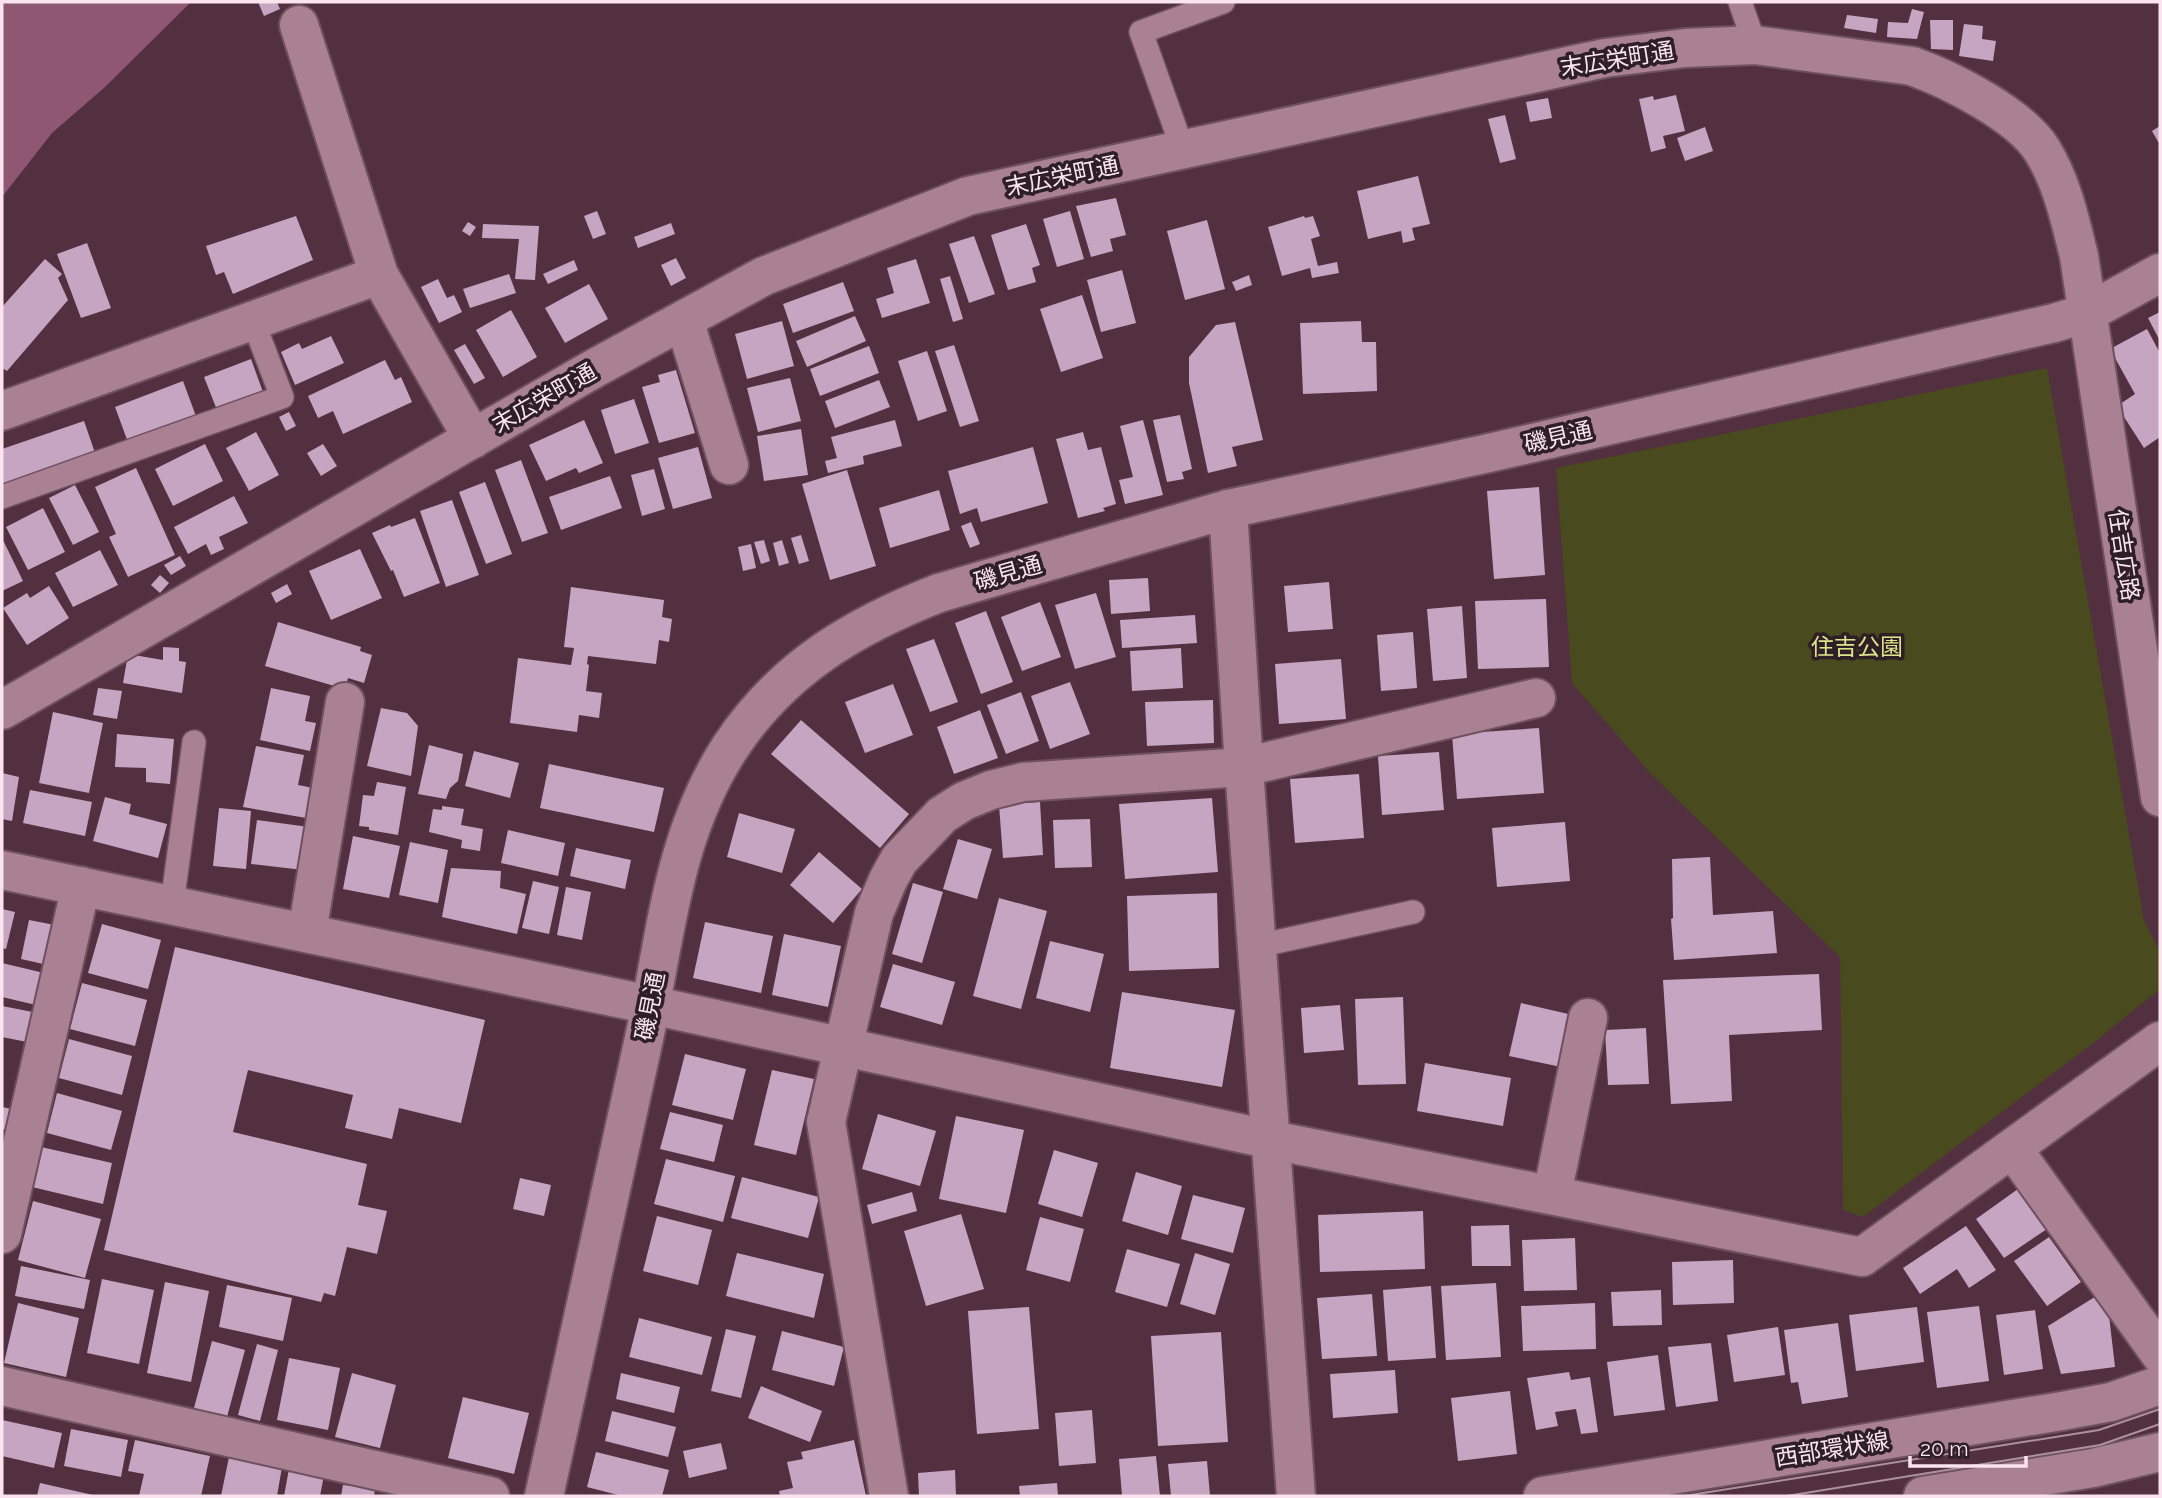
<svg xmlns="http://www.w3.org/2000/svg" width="2162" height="1498" font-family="Raleway,'Noto Sans JP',sans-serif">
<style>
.green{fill:#494a1e}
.water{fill:#8f5771}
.building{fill:#c6a5c2}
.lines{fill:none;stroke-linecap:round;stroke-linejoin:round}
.service-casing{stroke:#6e505e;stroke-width:26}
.minor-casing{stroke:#6e505e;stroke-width:42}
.tertiary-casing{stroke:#6e505e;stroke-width:42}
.service{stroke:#aa8193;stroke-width:23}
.minor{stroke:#aa8193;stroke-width:38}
.tertiary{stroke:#aa8193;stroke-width:38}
.tram{stroke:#ac919d;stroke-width:2}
.labels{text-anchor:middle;stroke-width:7;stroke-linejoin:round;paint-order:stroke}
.street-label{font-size:23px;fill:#fae4ed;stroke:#2e1e25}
.park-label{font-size:23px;fill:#dfe38b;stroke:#2e1e25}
</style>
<rect width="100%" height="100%" fill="#523040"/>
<path class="green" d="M2047,368L2144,920L2160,952V989L2092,1044L1863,1217L1843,1210L1840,957L1651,774L1572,683L1556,468Z"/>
<path class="water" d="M2,2H189V4L105,87L52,133L2,197Z"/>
<g class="building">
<path d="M258,2H277L280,9L264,16Z"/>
<path d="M1912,9L1924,12L1917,39L1887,37L1888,22L1908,23Z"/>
<path d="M1847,15L1878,19L1876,33L1844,28Z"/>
<path d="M1930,20H1953V50L1931,49Z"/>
<path d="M1964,24L1983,26L1982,39L1996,41L1993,61L1959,56Z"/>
<path d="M1676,95L1685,131L1663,136L1666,148L1651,152L1639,99L1653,96L1654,100Z"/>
<path d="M1548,98L1552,118L1530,122L1526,102Z"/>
<path d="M1505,115L1516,159L1500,163L1488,119Z"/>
<path d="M2160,126V145L2152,131Z"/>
<path d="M1705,127L1713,151L1685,161L1677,138Z"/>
<path d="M1418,176L1430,224L1412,228L1415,240L1403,243L1401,231L1368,239L1357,191Z"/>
<path d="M1116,198L1126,235L1110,239L1113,251L1091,257L1076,206Z"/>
<path d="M597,211L606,234L593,239L584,216Z"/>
<path d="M1070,211L1084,259L1057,267L1043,219Z"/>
<path d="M296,216L313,260L233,294L224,272L216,275L206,246Z"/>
<path d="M1304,216L1305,218L1313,216L1320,236L1311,239L1318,266L1337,262L1339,273L1312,278L1310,268L1282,276L1268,227Z"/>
<path d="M1207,220L1225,289L1185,300L1167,231Z"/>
<path d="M468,222L476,227L470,236L462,231Z"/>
<path d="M671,223L675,234L638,248L634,237Z"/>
<path d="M483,224L539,226L535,280L515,279L519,239L482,238Z"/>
<path d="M1026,224L1040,265L1032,268L1036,282L1008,290L991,235Z"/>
<path d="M974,236L995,294L969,303L949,244Z"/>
<path d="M87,243L111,308L81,318L57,254Z"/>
<path d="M676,258L686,278L671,286L661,265Z"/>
<path d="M45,259L62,274L58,278L68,300L7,371L2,368V307Z"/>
<path d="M916,259L930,303L882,318L876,299L894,293L887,268Z"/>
<path d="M574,260L578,270L548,284L543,274Z"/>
<path d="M1122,270L1136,323L1101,332L1087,280Z"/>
<path d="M509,274L516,293L470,308L463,289Z"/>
<path d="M1249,275L1252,285L1236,291L1232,282Z"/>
<path d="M950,276L963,319L953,322L940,279Z"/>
<path d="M438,279L447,298L454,295L462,312L439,323L421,287Z"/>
<path d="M843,282L854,311L793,333L783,304Z"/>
<path d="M589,284L608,319L565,343L545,308Z"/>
<path d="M1082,295L1103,358L1061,372L1040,309Z"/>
<path d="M511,310L537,357L503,377L476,330Z"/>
<path d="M2160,312V341L2148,318Z"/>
<path d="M855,316L866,341L807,367L796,341Z"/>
<path d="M782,321L794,366L747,379L735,334Z"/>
<path d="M1361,321L1362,342H1376L1377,391L1303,394L1300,323Z"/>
<path d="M1235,322L1263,440L1232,447L1237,466L1208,473L1189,383V357L1216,325Z"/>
<path d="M2147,329L2160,353V437L2144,448L2117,406L2135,394L2110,349Z"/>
<path d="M331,336L344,363L295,385L281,352L299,343L302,349Z"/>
<path d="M465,344L485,378L474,384L454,350Z"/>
<path d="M954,345L979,421L960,427L935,351Z"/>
<path d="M869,346L879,373L820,396L810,369Z"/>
<path d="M927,351L947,411L918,421L898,361Z"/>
<path d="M251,359L263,392L217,410L204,377Z"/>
<path d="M385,360L395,380L401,377L412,402L343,434L333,411L318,418L308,396Z"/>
<path d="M676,370L695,433L659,443L642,387L660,382L658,375Z"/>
<path d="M790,378L801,421L758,432L747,388Z"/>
<path d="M879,380L890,407L835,428L825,401Z"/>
<path d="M183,381L197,419L129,445L115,407Z"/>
<path d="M634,399L649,443L615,454L601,410Z"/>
<path d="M289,412L296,426L286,431L279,417Z"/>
<path d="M1180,415L1192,469L1182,472L1184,479L1167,482L1153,420Z"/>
<path d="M584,420L603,463L579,473L576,468L546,481L529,445Z"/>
<path d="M895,420L902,446L863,456L864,464L828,473L825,461L837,458L831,437Z"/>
<path d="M1143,420L1163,495L1125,504L1119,480L1133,477L1120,426Z"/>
<path d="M84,421L95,453L3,484L2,449Z"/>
<path d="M801,429L808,475L764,481L757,436Z"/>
<path d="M256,432L279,475L249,491L226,448Z"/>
<path d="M1083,432L1088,450L1101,447L1116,504L1103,508L1105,511L1078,518L1056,439Z"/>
<path d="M205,444L223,481L173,506L155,469Z"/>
<path d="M323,444L337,466L321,476L307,453Z"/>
<path d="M698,447L712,498L673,509L658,458Z"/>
<path d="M1033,447L1048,503L981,522L977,508L960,514L948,471Z"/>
<path d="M521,460L548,533L522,542L495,470Z"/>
<path d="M136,468L175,555L128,577L109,537L116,534L95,487Z"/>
<path d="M654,469L665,509L642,516L631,475Z"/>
<path d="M847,470L876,566L830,580L802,484Z"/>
<path d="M610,476L622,508L561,530L549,497Z"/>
<path d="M485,482L512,554L486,564L459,492Z"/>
<path d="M75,485L99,532L73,545L49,498Z"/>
<path d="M1539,487L1545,575L1494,579L1487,491Z"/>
<path d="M939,490L950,530L890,548L879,508Z"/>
<path d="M234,496L248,523L219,537L224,549L211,555L206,544L188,554L174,527Z"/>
<path d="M452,500L479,575L446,587L420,511Z"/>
<path d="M43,508L65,552L28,570L6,527Z"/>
<path d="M415,518L440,583L404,597L393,570L391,571L372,533L390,525L391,527Z"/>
<path d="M971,522L980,544L970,548L961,526Z"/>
<path d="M801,535L809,561L799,564L791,538Z"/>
<path d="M2,538L23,581L2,591Z"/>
<path d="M764,540L770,561L761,564L754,542Z"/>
<path d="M782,540L789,563L779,566L773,543Z"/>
<path d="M751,544L756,568L743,571L738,547Z"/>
<path d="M360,549L382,598L331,620L309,571Z"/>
<path d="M100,550L118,585L73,607L55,573Z"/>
<path d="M180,556L186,566L171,575L164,565Z"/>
<path d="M160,575L169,583L160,593L151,585Z"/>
<path d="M1148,578L1150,611L1111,614L1109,580Z"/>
<path d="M1329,582L1333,629L1288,632L1284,586Z"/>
<path d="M287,584L292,594L276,603L271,593Z"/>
<path d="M49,586L69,618L27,645L3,608L27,593L30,598Z"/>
<path d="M571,587L664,600L662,617L672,619L669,642L659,640L656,664L588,656L587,664L589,665L586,691L602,693L599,718L579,715L577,732L510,723L518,658L571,665L574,648L564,647Z"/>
<path d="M1096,593L1116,657L1075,669L1055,605Z"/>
<path d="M1546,599L1549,667L1478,669L1475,601Z"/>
<path d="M1040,602L1061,657L1022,671L1001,617Z"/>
<path d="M1462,606L1467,678L1433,681L1427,609Z"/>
<path d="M986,611L1013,682L981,694L955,623Z"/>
<path d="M1195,615L1197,643L1122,648L1120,620Z"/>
<path d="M278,622L361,647L360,651L372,655L364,683L348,678L345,689L265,666Z"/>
<path d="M1413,632L1417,688L1381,691L1377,635Z"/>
<path d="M934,639L958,702L930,712L906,649Z"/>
<path d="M163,647L179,648V661L186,662L182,693L123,683L128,654L163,660Z"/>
<path d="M1181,648L1183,688L1132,691L1130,651Z"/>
<path d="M1341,659L1346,719L1279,724L1275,664Z"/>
<path d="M1070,682L1090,734L1050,749L1031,696Z"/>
<path d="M893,684L913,735L865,753L845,702Z"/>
<path d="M98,688L122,691L117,719L93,715Z"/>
<path d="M271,688L310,696L305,721L316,723L310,751L260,740Z"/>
<path d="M1021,692L1039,741L1006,754L987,705Z"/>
<path d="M1213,700L1214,743L1147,746L1145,702Z"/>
<path d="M381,708L407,713L418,726L411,776L367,766Z"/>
<path d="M980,710L998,758L954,774L937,727Z"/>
<path d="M53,712L103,723L89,793L39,783Z"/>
<path d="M801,720L909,814L880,848L771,754Z"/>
<path d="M1539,728L1544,793L1457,799L1452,734Z"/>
<path d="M117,734L174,739L170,784L146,782V768L115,767Z"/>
<path d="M429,745L463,754L458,781L450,788L446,799L418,794Z"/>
<path d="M256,746L304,755L298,785L318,789L312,819L243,807Z"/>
<path d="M474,751L519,763L510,798L465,786Z"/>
<path d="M1439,752L1444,810L1382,815L1378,756Z"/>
<path d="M549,764L664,788L654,832L540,808Z"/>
<path d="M2,773L19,777L12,821L2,819Z"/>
<path d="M1359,774L1364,838L1295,843L1290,779Z"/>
<path d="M377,782L406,787L398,835L369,830V827L359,826L363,795L374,796Z"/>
<path d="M30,790L92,802L85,836L23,823Z"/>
<path d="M105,797L131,804L129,814L167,824L158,858L93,841Z"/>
<path d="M1212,798L1218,872L1125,879L1119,804Z"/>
<path d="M1040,802L1043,855L1003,858L999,805Z"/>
<path d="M442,806L464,809L461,825L483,829L480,851L461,848L462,840L429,832L433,809L442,810Z"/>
<path d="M219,808L251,811L246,869L213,866Z"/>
<path d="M739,813L795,829L782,873L727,857Z"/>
<path d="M1090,819L1092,867L1055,868L1053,820Z"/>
<path d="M257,820L309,827L303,870L251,864Z"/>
<path d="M1565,822L1570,881L1497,887L1492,828Z"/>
<path d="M508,830L565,843L558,876L501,863Z"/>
<path d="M353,836L400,846L389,898L343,889Z"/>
<path d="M958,839L992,849L977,899L943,889Z"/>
<path d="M410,842L448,850L438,903L399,895Z"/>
<path d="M576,848L631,860L625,889L570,876Z"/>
<path d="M819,852L862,889L833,923L790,885Z"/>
<path d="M1710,857L1713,915L1773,911L1777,953L1674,960L1671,919L1673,918L1672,859Z"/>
<path d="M451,868L501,871L500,888L526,894L517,934L442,917Z"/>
<path d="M533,881L559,887L549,934L522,928Z"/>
<path d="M913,883L943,892L922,963L892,954Z"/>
<path d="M566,887L591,892L582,940L557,935Z"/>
<path d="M1217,893L1219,968L1129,971L1127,896Z"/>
<path d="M999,898L1047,911L1021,1009L973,996Z"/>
<path d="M2,909L15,912L6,949L2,948Z"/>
<path d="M29,920L60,926L52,966L21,959Z"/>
<path d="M705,922L773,936L761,993L693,978Z"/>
<path d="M102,924L161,940L148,989L88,973Z"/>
<path d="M784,934L841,946L828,1007L772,995Z"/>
<path d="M1050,941L1104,954L1090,1012L1036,998Z"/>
<path d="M175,947L485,1020L461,1123L399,1108L392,1139L345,1128L353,1095L248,1070L233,1132L367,1164L358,1205L387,1211L377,1254L347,1247L335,1296L324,1293L321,1302L104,1250Z"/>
<path d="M2,963L44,973L36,1005L2,997Z"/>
<path d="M893,964L955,982L942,1025L880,1007Z"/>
<path d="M1819,974L1822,1030L1729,1035L1732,1101L1671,1104L1663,980Z"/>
<path d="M82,983L147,1000L135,1046L70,1029Z"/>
<path d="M1122,992L1235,1010L1222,1087L1110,1068Z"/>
<path d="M1403,997L1406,1084L1358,1085L1355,999Z"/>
<path d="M1521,1003L1577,1016L1566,1068L1509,1056Z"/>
<path d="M1340,1005L1344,1050L1304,1053L1301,1008Z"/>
<path d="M2,1006L38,1013L32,1043L2,1037Z"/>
<path d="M1646,1028L1649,1084L1608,1085L1605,1030Z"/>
<path d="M69,1039L132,1056L122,1095L59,1078Z"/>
<path d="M685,1054L746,1069L733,1120L672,1105Z"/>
<path d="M1425,1063L1511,1078L1503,1126L1417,1111Z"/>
<path d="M772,1070L814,1079L796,1155L754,1145Z"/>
<path d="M57,1093L122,1111L111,1150L47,1133Z"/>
<path d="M2,1107L17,1110L12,1131L2,1129Z"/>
<path d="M670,1112L723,1125L714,1162L660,1149Z"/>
<path d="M878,1114L936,1131L920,1186L862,1169Z"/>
<path d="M956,1116L1024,1130L1006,1213L939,1199Z"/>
<path d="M41,1147L112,1163L103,1204L32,1187Z"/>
<path d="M1054,1150L1098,1163L1082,1217L1038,1204Z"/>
<path d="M666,1159L735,1176L723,1222L654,1204Z"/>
<path d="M1136,1172L1182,1186L1168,1235L1122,1221Z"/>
<path d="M742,1177L819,1197L808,1238L731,1218Z"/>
<path d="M520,1178L551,1185L544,1216L513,1209Z"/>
<path d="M2018,1189L2047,1229L2004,1258L1976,1219Z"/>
<path d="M912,1192L917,1211L872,1224L867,1205Z"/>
<path d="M1193,1195L1245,1208L1233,1253L1181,1239Z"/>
<path d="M33,1201L101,1219L85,1278L18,1260Z"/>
<path d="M1423,1211L1425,1269L1320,1272L1318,1215Z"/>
<path d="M961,1214L984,1289L926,1306L904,1231Z"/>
<path d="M657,1216L712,1230L698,1285L643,1271Z"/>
<path d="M1040,1217L1084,1229L1070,1282L1026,1270Z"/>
<path d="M1509,1225L1511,1266H1472L1471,1226Z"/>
<path d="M1966,1226L1996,1270L1969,1288L1957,1269L1920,1294L1903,1268Z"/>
<path d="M2049,1237L2081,1282L2047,1306L2014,1261Z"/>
<path d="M1575,1238L1577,1290L1524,1291L1522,1240Z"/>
<path d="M1127,1249L1180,1264L1167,1307L1115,1292Z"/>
<path d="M737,1253L824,1274L814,1318L726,1296Z"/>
<path d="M1195,1253L1230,1264L1215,1315L1180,1304Z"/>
<path d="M1733,1260L1734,1303L1673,1305L1672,1262Z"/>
<path d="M21,1266L90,1280L84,1309L15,1296Z"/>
<path d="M102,1279L154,1290L139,1364L87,1353Z"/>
<path d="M165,1282L209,1291L191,1382L147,1373Z"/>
<path d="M1496,1283L1501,1357L1446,1360L1441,1286Z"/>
<path d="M227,1285L292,1298L283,1341L219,1327Z"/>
<path d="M1431,1286L1436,1358L1388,1361L1383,1290Z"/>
<path d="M1661,1290L1662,1325L1613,1326L1611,1292Z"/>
<path d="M2106,1290L2115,1367L2061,1374L2048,1326Z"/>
<path d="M1372,1294L1377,1356L1322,1359L1317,1298Z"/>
<path d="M18,1303L79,1318L66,1377L4,1363Z"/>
<path d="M1595,1303L1596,1349L1523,1351L1521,1306Z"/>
<path d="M1979,1306L1989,1381L1937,1388L1927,1312Z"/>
<path d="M1029,1307L1039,1429L977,1434L968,1311Z"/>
<path d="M1917,1307L1924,1362L1856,1371L1849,1315Z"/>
<path d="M2035,1310L2043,1369L2004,1375L1996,1315Z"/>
<path d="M639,1318L712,1337L702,1375L629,1357Z"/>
<path d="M1838,1323L1848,1397L1802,1404L1798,1382L1791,1383L1784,1330Z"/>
<path d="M1778,1327L1785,1375L1734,1382L1727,1335Z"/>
<path d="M726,1329L756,1336L741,1398L711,1391Z"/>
<path d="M782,1331L844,1347L834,1386L772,1370Z"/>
<path d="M1221,1332L1228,1442L1158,1446L1151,1336Z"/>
<path d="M212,1341L245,1350L227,1417L194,1408Z"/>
<path d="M1711,1343L1718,1401L1676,1407L1668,1347Z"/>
<path d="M257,1344L278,1350L260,1421L238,1415Z"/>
<path d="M1658,1355L1665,1410L1614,1416L1607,1362Z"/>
<path d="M289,1358L340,1368L328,1430L277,1420Z"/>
<path d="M1395,1370L1398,1413L1333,1418L1330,1374Z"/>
<path d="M1569,1372L1571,1380L1590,1377L1598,1432L1581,1434L1576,1409L1555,1412L1558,1426L1536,1430L1527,1378Z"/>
<path d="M352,1373L396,1385L380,1448L335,1437Z"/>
<path d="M621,1373L680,1387L674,1413L616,1399Z"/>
<path d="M761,1386L822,1411L810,1442L748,1418Z"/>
<path d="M1510,1391L1517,1454L1458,1461L1451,1398Z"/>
<path d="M463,1397L529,1413L514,1474L448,1458Z"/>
<path d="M1092,1410L1096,1463L1059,1466L1055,1413Z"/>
<path d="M612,1411L676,1427L668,1457L605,1441Z"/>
<path d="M2,1420L62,1433L54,1468L2,1456Z"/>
<path d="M71,1429L128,1440L121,1477L64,1466Z"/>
<path d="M135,1440L210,1456L201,1496H139L144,1474L128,1471Z"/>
<path d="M854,1440L866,1496H780L779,1491L793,1488L787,1462L803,1459L801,1452Z"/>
<path d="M721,1443L727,1469L689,1478L683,1451Z"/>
<path d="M596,1452L669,1470L662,1496H622L587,1487Z"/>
<path d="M1156,1456L1160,1496H1122L1119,1459Z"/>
<path d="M229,1457L282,1467L277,1496H221Z"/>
<path d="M1207,1461L1210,1496H1171L1168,1464Z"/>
<path d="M289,1469L324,1475L320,1496H284Z"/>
<path d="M955,1470L956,1496H919L918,1473Z"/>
<path d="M40,1483L93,1495V1496H37Z"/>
<path d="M1057,1483L1058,1496H1020L1019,1486Z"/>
<path d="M343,1485L375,1489L374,1496H341Z"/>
</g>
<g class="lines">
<defs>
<g id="service">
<path d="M1740,2L1755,45"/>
<path d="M1183,150L1141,32L1223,2"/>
<path d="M2,497L282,397L253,321"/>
<path d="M172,904L194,742"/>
<path d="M1257,946L1413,912"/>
</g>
<g id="minor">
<path d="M299,25L379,275L473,439"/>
<path d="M2087,313L2160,273"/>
<path d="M684,320L729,465"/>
<path d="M2,411L379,275"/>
<path d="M2,870L651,1005L1272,1140L1862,1257L2160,1041"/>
<path d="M307,933L345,702"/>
<path d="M2013,1149L2160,1354"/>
<path d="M1552,1195L1588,1018"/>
<path d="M2,1234L81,886"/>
<path d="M2,1386L490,1496"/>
<path d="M889,1496L826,1122L874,913L888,880L899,860L942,815L964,801L991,790L1023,782L1244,767L1536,698"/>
</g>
<g id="tertiary">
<path d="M1228,509L1244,767L1296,1496"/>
<path d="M2,710L595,368L764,276L968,196L1605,58L1685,48L1755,45L1912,66C1951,80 2020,115 2042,150C2062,182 2070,220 2079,256L2160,797"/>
<path d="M544,1496C577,1345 610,1194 643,1043C666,939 671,837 731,746C783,668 854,626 939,593L1228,509L1480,455L2054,323L2087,313"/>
<path d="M1543,1496L2062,1411L2111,1402L2160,1385"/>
<path d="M1923,1496L2093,1468L2160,1452"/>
</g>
</defs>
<use href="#service" class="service-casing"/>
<use href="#minor" class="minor-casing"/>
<use href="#tertiary" class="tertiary-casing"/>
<use href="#service" class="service"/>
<use href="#minor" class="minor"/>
<use href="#tertiary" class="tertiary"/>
<g class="tram">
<path d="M1684,1496L2099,1430L2160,1409"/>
<path d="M1787,1496L2100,1445L2160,1424"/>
</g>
</g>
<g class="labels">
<g class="street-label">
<text transform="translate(1617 59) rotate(-9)" y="8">末広栄町通</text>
<text transform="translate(1062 176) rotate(-12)" y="8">末広栄町通</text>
<text transform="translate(544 398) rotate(-30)" y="8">末広栄町通</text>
<text transform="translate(1558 437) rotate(-13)" y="8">磯見通</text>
<text transform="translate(2124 555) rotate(81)" y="8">住吉広路</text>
<text transform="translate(1008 573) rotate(-16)" y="8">磯見通</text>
<text transform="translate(650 1006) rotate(-79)" y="8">磯見通</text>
<text transform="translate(1832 1449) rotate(-9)" y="8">西部環状線</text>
</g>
<g class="park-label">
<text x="1857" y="655">住吉公園</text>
</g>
</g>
<rect width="2162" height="1498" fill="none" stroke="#fae4ed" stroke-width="7"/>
<path d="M1910 1456v10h116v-10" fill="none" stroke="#fae4ed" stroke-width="3.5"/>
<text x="1920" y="1456" font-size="21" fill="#fae4ed" stroke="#2e1e25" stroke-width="5" paint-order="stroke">20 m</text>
</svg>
